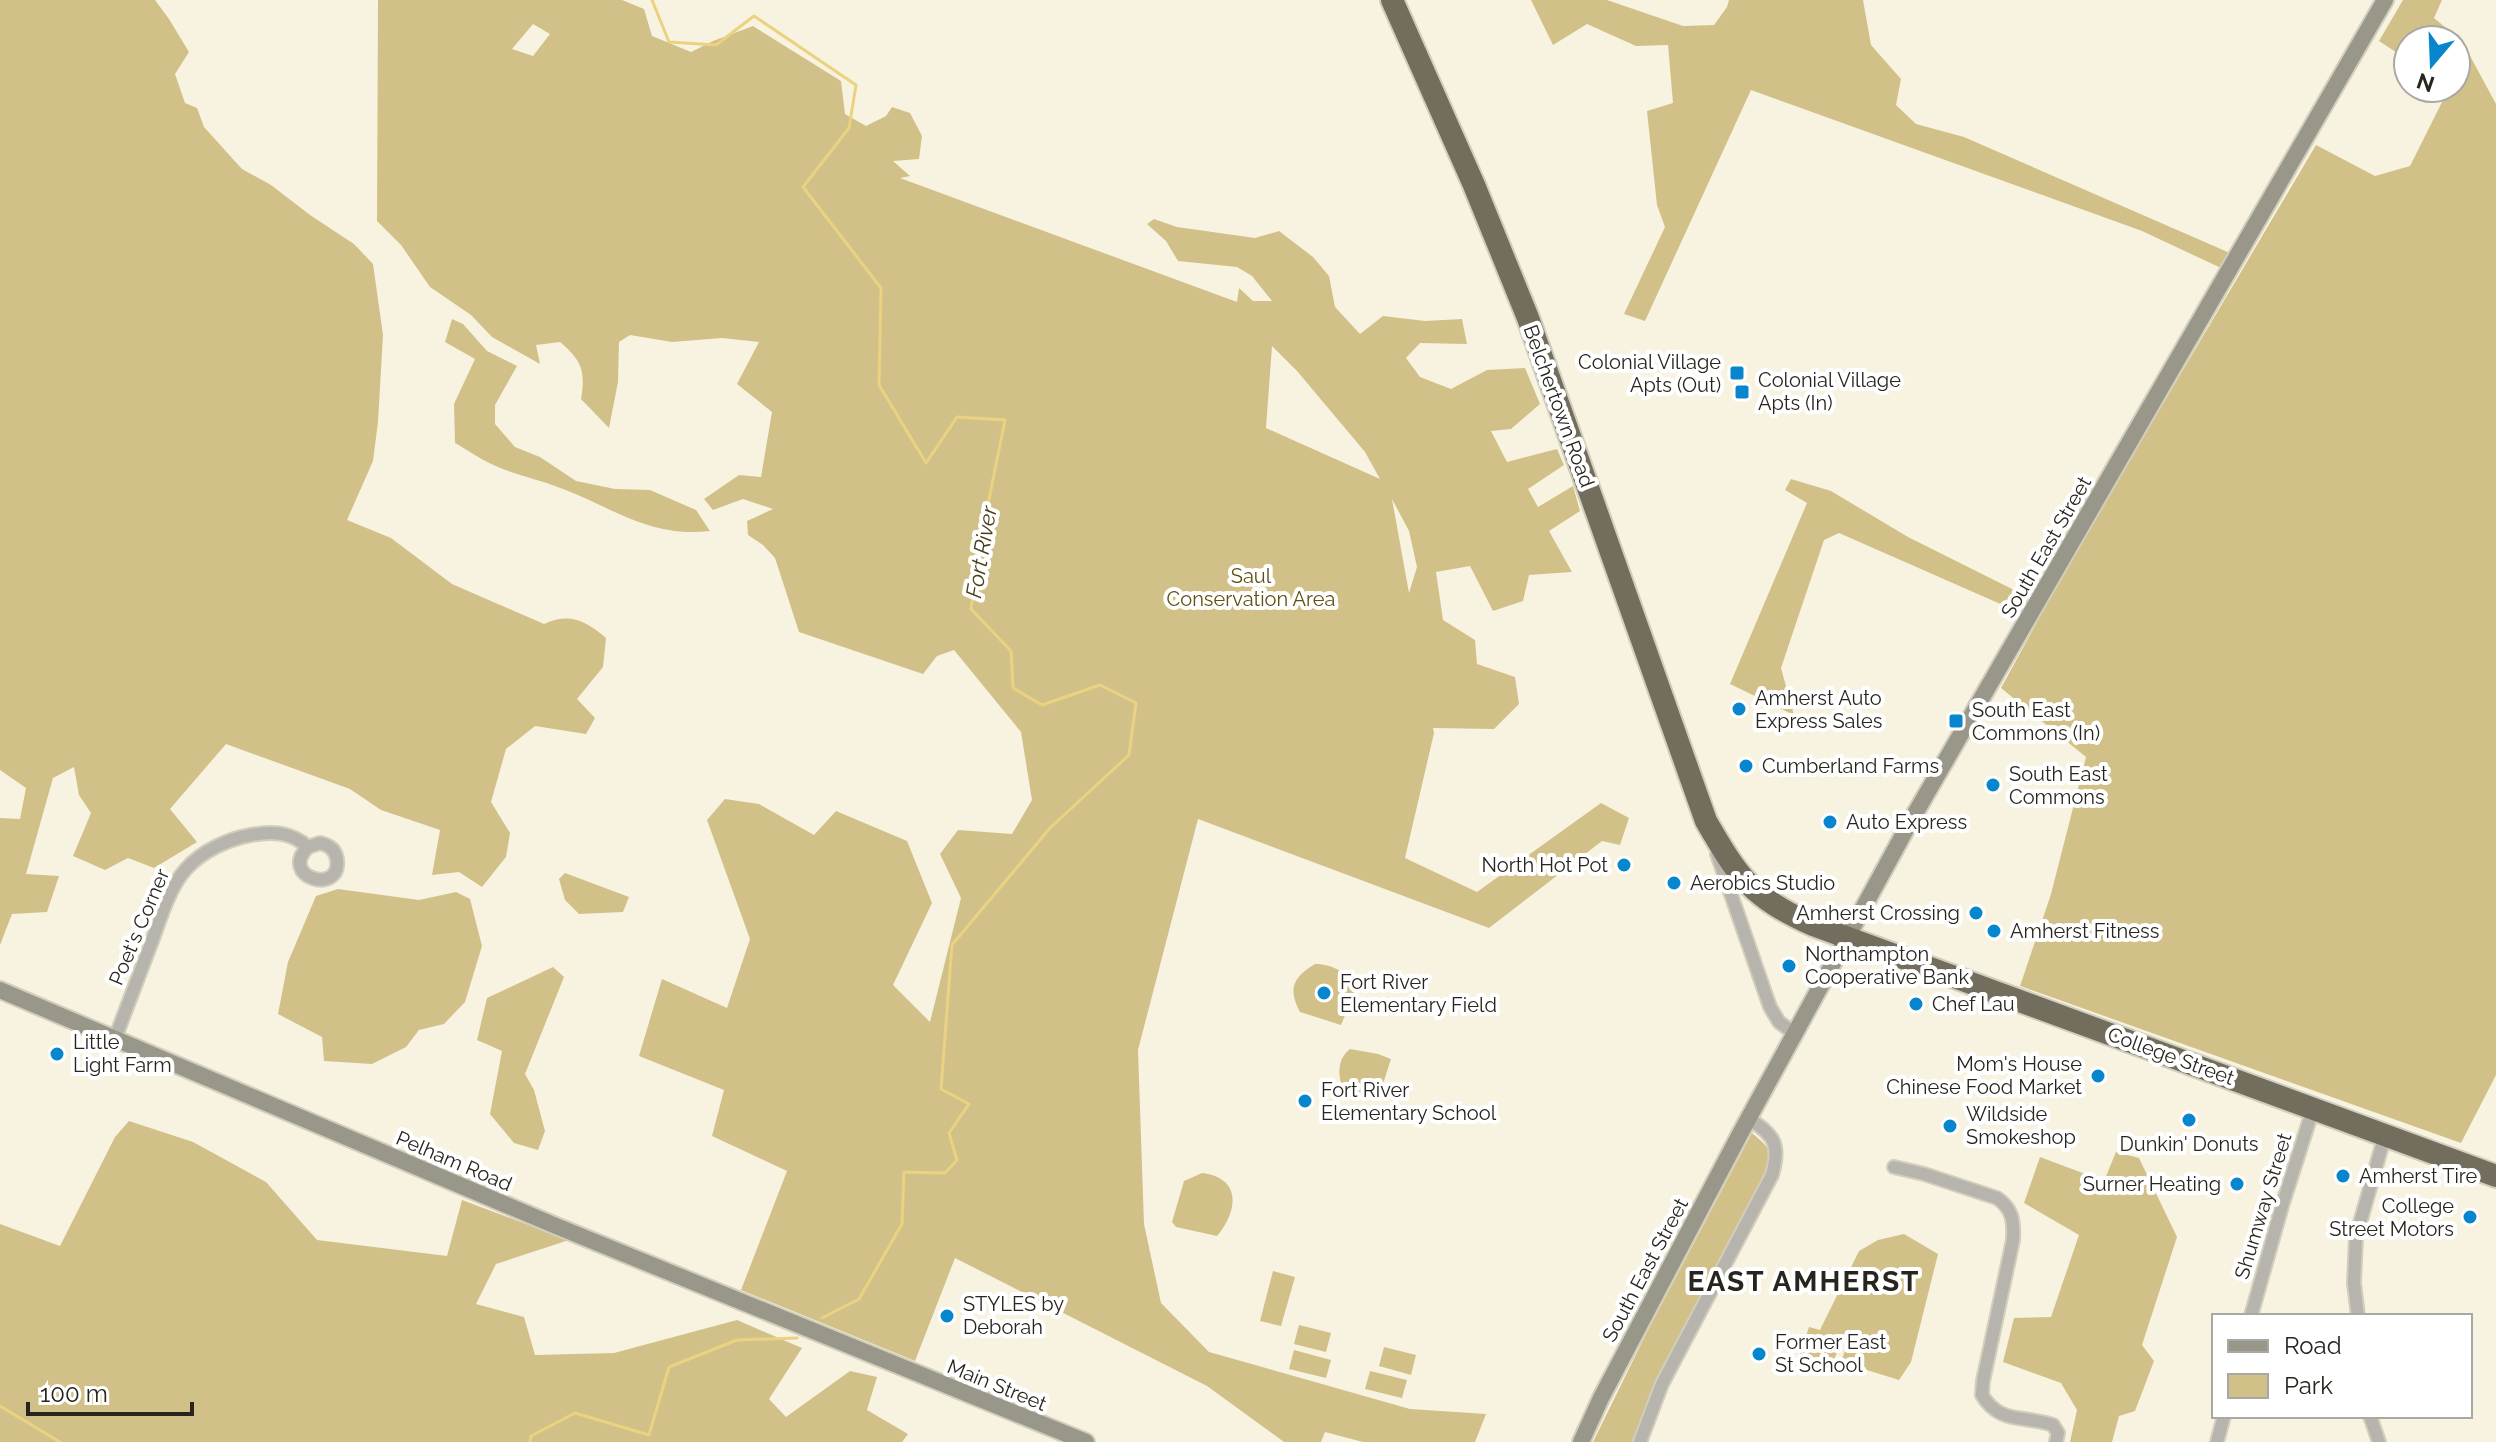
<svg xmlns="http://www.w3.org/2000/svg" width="2496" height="1442" font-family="Raleway,sans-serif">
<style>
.green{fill:#d1c188;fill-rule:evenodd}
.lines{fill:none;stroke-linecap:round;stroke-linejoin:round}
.stream{stroke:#ead280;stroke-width:3}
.street-casing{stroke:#d2cebd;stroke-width:16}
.secondary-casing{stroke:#d2cebd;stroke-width:20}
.highway-casing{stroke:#d2cebd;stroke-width:26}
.street{stroke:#b6b4ac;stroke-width:12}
.secondary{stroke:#99968a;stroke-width:16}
.highway{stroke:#726d5d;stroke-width:22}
.poi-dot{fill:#0785cd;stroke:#fff;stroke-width:3}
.labels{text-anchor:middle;stroke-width:8;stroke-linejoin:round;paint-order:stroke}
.poi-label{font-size:20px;fill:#27251e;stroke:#fff;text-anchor:start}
.street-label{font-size:20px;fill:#27251e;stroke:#fff}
.park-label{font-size:20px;fill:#605011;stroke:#fff}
.water-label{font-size:22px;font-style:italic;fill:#483e1a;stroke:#fff}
.district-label{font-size:28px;font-weight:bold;letter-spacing:2px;fill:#27251e;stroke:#fff}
</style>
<rect width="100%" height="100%" fill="#f8f3e0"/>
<g class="green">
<path d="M0,0H155L169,19L189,52L175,74L185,103L197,108L204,127L242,169L271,185L310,215L354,244L373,264L383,335L378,422L373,461L347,520L391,538L452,584L544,624C570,612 586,621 606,638L603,667L577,699L595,718L586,734L535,726L506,749L491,802L510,833L506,857L482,887L459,872L432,875L440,830L381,810L350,789L226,744L170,809L197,842L154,868L128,858L105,870L73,856L91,813L79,795L74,767L53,778L26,874L59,876L47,912L12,914L0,945V818L20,819L26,788L0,770Z"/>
<path d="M378,0H622L644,9L652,36L691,52L713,41L753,26L841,81L845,114L866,126L886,116L892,107L910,113L922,136L919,159L893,161L910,176L900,178L1237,302L1239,288L1253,301H1272L1252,276L1237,267L1178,261L1166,241L1147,224L1154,219L1177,227L1255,238L1279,231L1313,257L1329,276L1335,307L1360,334L1383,316L1425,321L1462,319L1467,344L1420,343L1406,358L1420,377L1451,389L1487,370L1525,368L1540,404L1511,429L1491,431L1507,462L1557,449L1564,465L1528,489L1538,507L1573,486L1580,511L1549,531L1572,572L1529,575L1523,601L1493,611L1470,566L1436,572L1443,620L1475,640L1477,664L1515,677L1519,704L1494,729L1433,728L1434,733L1405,858L1477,892L1601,803L1629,818L1620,845L1602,841L1489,928L1198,819L1138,1050L1144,1224L1161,1303L1209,1352L1410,1409L1486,1414L1475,1442H1363L1325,1432L1321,1442H1284L1207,1386L955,1258L915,1361L741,1290L787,1171L712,1136L724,1090L639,1056L662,979L727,1008L750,939L707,820L725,799L759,804L814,835L836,811L907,841L932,903L893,985L930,1022L961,898L940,854L958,830L1012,834L1032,800L1021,732L954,650L937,656L923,674L799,632L775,558L763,545L748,535L747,521L773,509L743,499L713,510L704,499L739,475L761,477L772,412L737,384L759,342L722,338L672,342L630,335L619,342L618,382L609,428L581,399C586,370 581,360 560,342L536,345L540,364L492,337L471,315L430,287L401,245L377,221ZM533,24L550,34L533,56L512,49ZM1272,346L1297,371L1365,452L1380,479L1266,428ZM1392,499L1409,531L1417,567L1409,593Z"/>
<path d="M1531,0H1607L1683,26L1714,25L1727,7L1729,0H1863L1871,45L1901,79L1896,105L1916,124L1964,137L2230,253L2221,268L2142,231L1751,90L1645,321L1624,314L1665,227L1657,205L1647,111L1673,103L1668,45L1636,46L1587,24L1553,45Z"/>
<path d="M2403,0H2442L2434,18L2462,41L2496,104V1075L2461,1143L2020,986L2051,894L2086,757L2001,688L2076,551L2316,145L2375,176L2410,166L2449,88H2456V40H2408V60L2379,41Z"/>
<path d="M452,319L463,324L487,351L517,366L495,405V424L515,447L540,457L576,481L615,489L650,490L696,510L710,531C651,538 615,509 563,489C542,480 519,476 498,467C483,461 469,451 455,443L454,404L475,359L445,342Z"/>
<path d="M1791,479L1831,491L1908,537L2016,591L2005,606L1839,533L1824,540L1781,668L1794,715L1730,684L1807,503L1785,490Z"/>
<path d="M565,873L629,897L623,912L579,914L565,900L559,879Z"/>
<path d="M338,889L419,900L456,892L470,899L482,946L465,1002L444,1024L419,1030L406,1047L372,1064L324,1061L322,1037L278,1014L288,962L316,896Z"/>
<path d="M1315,964C1333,964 1348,973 1356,989L1341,1025L1300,1012C1288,989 1292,978 1315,964Z"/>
<path d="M553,967L564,977L525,1074L534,1090L545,1131L538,1150L514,1143L490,1114L502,1051L477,1040L487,998Z"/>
<path d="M1350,1049L1378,1054L1391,1059L1382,1087L1374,1085L1353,1097L1344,1095C1339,1078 1335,1061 1350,1049Z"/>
<path d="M129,1121L193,1142L266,1182L317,1240L447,1256L462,1200L569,1240L496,1264L476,1304L524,1317L535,1355L614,1353L737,1320L802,1348L769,1399L786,1417L850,1371L877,1377L867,1410L908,1434L902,1442H0V1224L60,1246L115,1137Z"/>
<path d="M1752,1133C1769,1147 1773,1151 1768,1173L1636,1442H1593L1646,1334Z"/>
<path d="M2116,1152L2139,1158L2177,1237L2142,1345L2154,1361L2135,1411L2119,1416L2112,1442H2070L2077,1410L2061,1383L2003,1362L2014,1318L2051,1317L2079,1235L2024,1203L2040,1157L2104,1181Z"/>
<path d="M1202,1173C1242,1178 1238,1211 1217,1236L1176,1227L1172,1222L1184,1181Z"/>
<path d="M1904,1234L1938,1254L1911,1362L1899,1380L1841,1362L1848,1342L1842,1340L1832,1365L1800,1354L1809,1327L1820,1330L1859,1251L1878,1240Z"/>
<path d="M1273,1271L1295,1277L1281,1326L1260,1321Z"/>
<path d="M1299,1325L1331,1333L1326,1352L1294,1344Z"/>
<path d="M1384,1347L1416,1355L1411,1375L1379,1366Z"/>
<path d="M1294,1350L1331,1360L1326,1378L1289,1369Z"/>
<path d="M1370,1371L1407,1380L1402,1398L1365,1389Z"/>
</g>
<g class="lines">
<g class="stream">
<path d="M652,0L669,42L716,45L754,16L856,85L849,128L803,187L881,288L879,385L926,463L957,417L1005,420L984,524L971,609L1011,651L1013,688L1042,705L1100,685L1136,703L1129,755L1050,828L952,945L941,1089L969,1104L949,1133L957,1160L945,1173L904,1172L902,1224L859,1299L822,1318"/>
<path d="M0,1406L60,1442"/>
<path d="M530,1442L531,1436L575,1413L649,1435L669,1367L737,1340L797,1338"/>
</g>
<defs>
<g id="street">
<path d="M1717,854L1770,1007L1779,1022L1794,1033"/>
<path d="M115,1039C127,1006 140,973 152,941C161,917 169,888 186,869C202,851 228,839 251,835C273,831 291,832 308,847C278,877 341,896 337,860C336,850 329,845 320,843L308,847"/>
<path d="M1894,1167L1924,1174L1997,1198C2013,1209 2014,1222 2013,1240L1983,1381L1982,1395C2000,1425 2025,1415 2053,1425L2058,1433L2056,1442"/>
<path d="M2251,1316L2282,1206L2313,1109"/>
<path d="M2358,1316L2354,1283L2356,1237L2385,1135"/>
<path d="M2370,1416L2379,1442"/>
<path d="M1640,1442L1662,1384L1772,1175C1781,1144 1774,1135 1748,1118"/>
<path d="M2217,1442L2224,1416"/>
</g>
<g id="secondary">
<path d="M0,990L556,1226L1086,1442"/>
<path d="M1581,1442L1601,1398L1740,1134L1909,824L2385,0"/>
</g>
<path id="highway" d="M1392,0L1474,185L1528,318L1706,821C1739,878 1751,897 1813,925L2496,1176"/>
</defs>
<use href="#street" class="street-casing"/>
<use href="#secondary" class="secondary-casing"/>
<use href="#highway" class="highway-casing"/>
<use href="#street" class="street"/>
<use href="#secondary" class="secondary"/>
<use href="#highway" class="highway"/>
</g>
<g class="poi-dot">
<rect x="1729" y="365" width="16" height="16" rx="4"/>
<rect x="1734" y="384" width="16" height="16" rx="4"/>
<circle cx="1739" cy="709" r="8"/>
<rect x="1948" y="713" width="16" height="16" rx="4"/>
<circle cx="1746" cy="766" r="8"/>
<circle cx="1993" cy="785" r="8"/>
<circle cx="1830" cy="822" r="8"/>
<circle cx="1624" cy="865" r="8"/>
<circle cx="1674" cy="883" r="8"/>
<circle cx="1976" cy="913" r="8"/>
<circle cx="1994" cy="931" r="8"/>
<circle cx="1789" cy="966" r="8"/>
<circle cx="1324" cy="993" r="8"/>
<circle cx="1916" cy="1004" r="8"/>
<circle cx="57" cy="1054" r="8"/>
<circle cx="2098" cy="1076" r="8"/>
<circle cx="1305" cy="1101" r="8"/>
<circle cx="2189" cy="1120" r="8"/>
<circle cx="1950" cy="1126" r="8"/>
<circle cx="2343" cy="1176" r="8"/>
<circle cx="2237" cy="1184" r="8"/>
<circle cx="2470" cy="1217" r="8"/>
<circle cx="947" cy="1316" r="8"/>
<circle cx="1759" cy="1354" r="8"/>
</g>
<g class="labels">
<g class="poi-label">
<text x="1721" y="369" text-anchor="end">Colonial Village<tspan x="1721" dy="23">Apts (Out)</tspan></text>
<text x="1758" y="387">Colonial Village<tspan x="1758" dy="23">Apts (In)</tspan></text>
<text x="1755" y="705">Amherst Auto<tspan x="1755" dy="23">Express Sales</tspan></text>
<text x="1972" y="717">South East<tspan x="1972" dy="23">Commons (In)</tspan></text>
<text x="1762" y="773">Cumberland Farms</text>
<text x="2009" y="781">South East<tspan x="2009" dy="23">Commons</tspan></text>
<text x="1846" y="829">Auto Express</text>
<text x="1608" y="872" text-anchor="end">North Hot Pot</text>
<text x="1690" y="890">Aerobics Studio</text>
<text x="1960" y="920" text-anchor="end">Amherst Crossing</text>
<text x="2010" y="938">Amherst Fitness</text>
<text x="1805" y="961">Northampton<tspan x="1805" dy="23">Cooperative Bank</tspan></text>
<text x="1340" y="989">Fort River<tspan x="1340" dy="23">Elementary Field</tspan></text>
<text x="1932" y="1011">Chef Lau</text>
<text x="73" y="1049">Little<tspan x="73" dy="23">Light Farm</tspan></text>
<text x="2082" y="1071" text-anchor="end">Mom's House<tspan x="2082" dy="23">Chinese Food Market</tspan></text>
<text x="1321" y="1097">Fort River<tspan x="1321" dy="23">Elementary School</tspan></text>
<text x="1966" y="1121">Wildside<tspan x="1966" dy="23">Smokeshop</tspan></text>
<text x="2189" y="1151" text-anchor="middle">Dunkin' Donuts</text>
<text x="2359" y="1183">Amherst Tire</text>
<text x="2221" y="1191" text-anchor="end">Surner Heating</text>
<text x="2454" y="1213" text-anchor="end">College<tspan x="2454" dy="23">Street Motors</tspan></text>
<text x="963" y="1311">STYLES by<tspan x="963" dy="23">Deborah</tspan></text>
<text x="1775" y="1349">Former East<tspan x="1775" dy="23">St School</tspan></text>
</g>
<g class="street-label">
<text transform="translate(1559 406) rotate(70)" y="7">Belchertown Road</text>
<text transform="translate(2046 547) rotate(-60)" y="7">South East Street</text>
<text transform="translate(139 927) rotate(-67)" y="7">Poet's Corner</text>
<text transform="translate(2171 1056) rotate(20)" y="7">College Street</text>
<text transform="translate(454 1161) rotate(23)" y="7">Pelham Road</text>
<text transform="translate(2263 1206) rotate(-73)" y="7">Shumway Street</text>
<text transform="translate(1645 1270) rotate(-62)" y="7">South East Street</text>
<text transform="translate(997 1385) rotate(22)" y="7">Main Street</text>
</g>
<g class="park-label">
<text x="1251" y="583">Saul<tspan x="1251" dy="23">Conservation Area</tspan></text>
</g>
<g class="water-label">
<text transform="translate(981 552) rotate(-80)" y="8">Fort River</text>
</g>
<g class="district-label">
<text x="1804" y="1291">EAST AMHERST</text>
</g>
</g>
<rect x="2212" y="1314" width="260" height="104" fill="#ffffff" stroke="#a9a8a5" stroke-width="2"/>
<rect x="2228" y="1340" width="40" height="12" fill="#99968a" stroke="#a9a8a5" stroke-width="2"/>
<text x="2284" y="1354" font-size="24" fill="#27251e">Road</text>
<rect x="2228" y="1374" width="40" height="24" fill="#d1c188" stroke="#a9a8a5" stroke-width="2"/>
<text x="2284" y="1394" font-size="24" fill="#27251e">Park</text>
<g transform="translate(2432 64) rotate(199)"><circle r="38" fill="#ffffff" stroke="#a9a8a5" stroke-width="2"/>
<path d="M0-6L14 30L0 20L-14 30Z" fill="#0785cd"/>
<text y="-12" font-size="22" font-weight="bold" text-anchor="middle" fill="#27251e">N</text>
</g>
<path d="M28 1402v12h164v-12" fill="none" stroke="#27251e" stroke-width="4"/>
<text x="40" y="1402" font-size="24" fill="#27251e" stroke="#ffffff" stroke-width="6" paint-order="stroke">100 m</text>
</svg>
